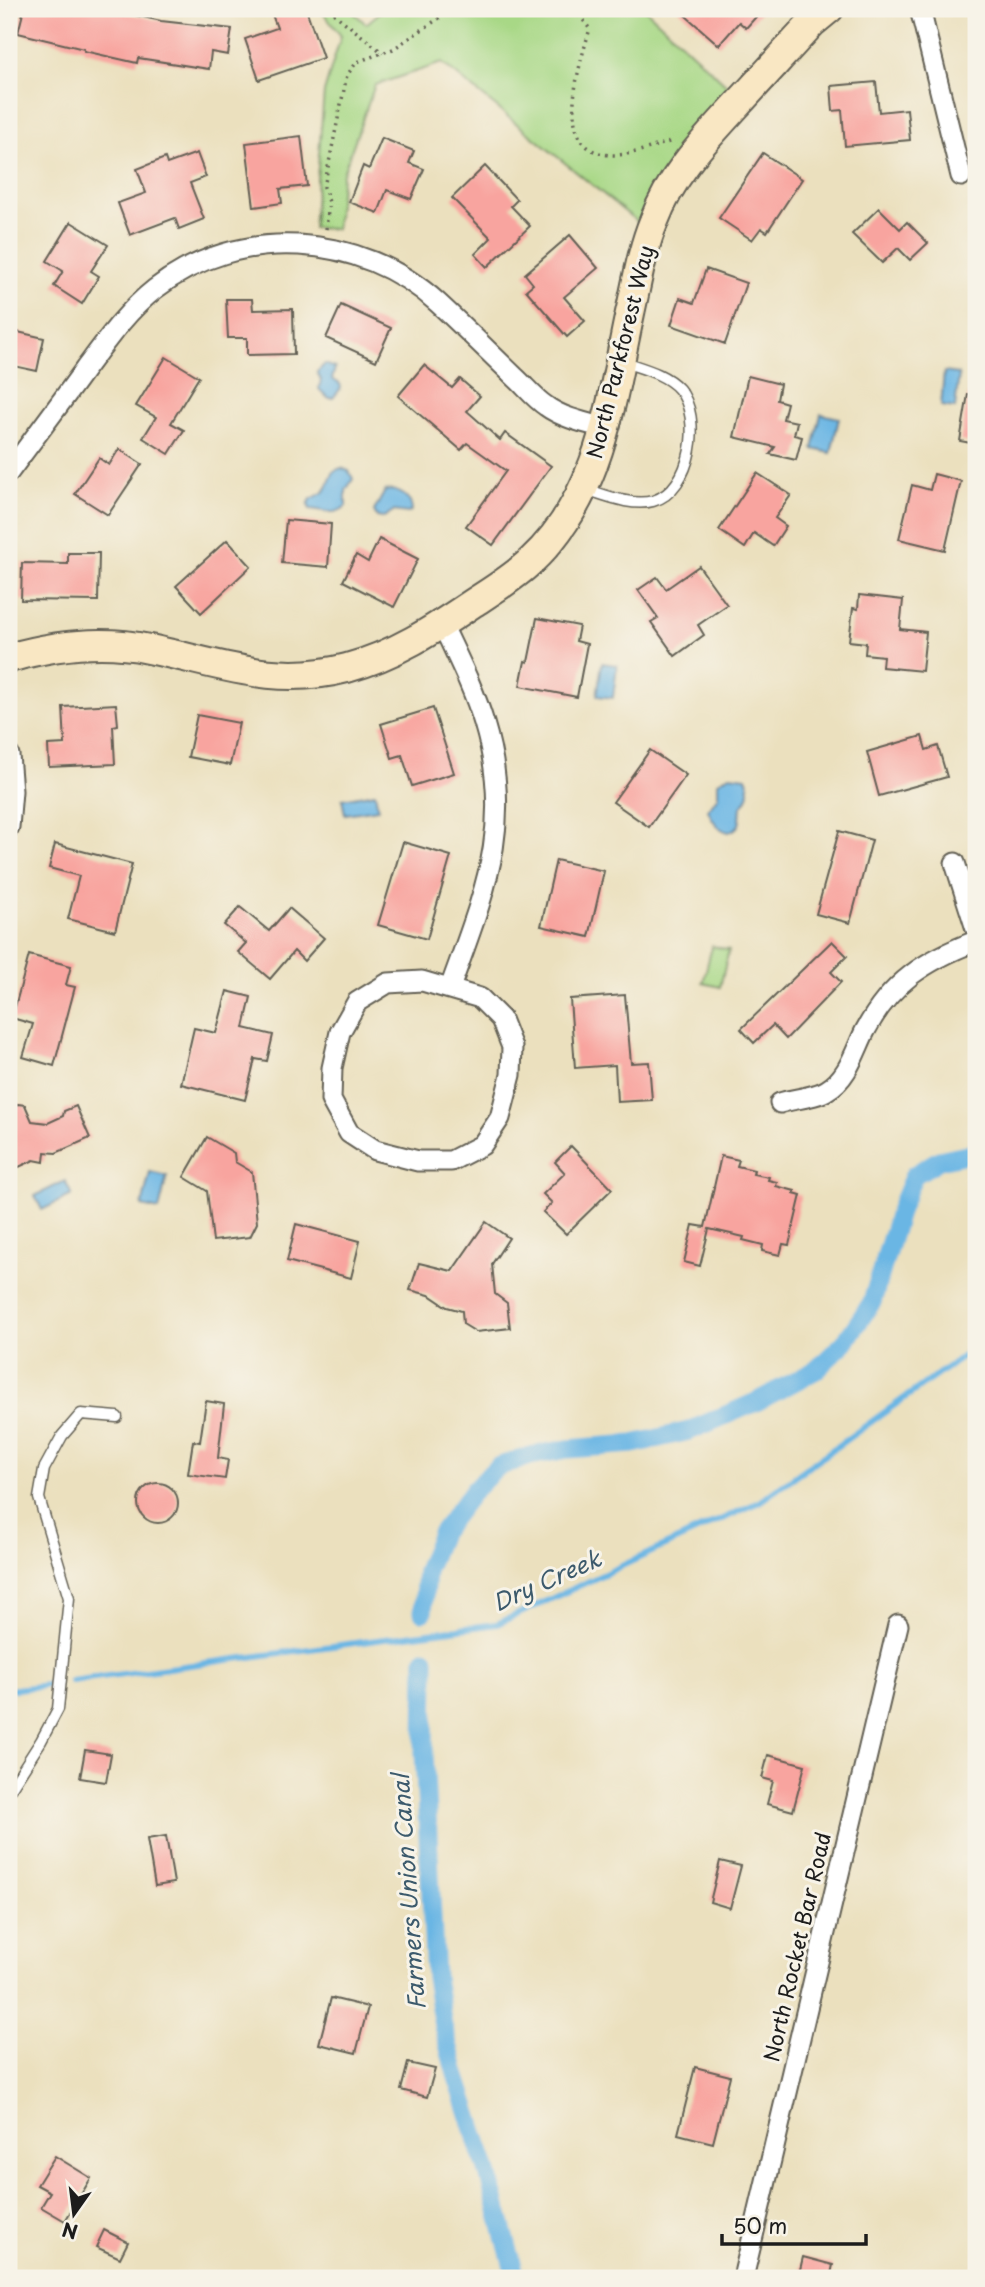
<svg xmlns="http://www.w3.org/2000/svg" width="985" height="2287" font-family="'Playpen Sans',sans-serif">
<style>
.green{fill:#a8d886;stroke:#627a51;stroke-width:2}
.water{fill:#6bb6e4;stroke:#446980;stroke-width:2}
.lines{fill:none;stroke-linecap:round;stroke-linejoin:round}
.stream{stroke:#6bb6e4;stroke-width:6}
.canal{stroke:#6bb6e4;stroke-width:19}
.building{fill:#f8a49f}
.lane-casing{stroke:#646155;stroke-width:13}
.street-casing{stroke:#646155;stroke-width:23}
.secondary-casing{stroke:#646155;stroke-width:32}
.path{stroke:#646155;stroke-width:3.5;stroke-dasharray:2 5;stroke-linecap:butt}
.lane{stroke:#fff;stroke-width:10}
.street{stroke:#fff;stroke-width:19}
.secondary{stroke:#f9e7c3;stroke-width:28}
.labels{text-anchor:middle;stroke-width:6;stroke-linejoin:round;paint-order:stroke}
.street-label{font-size:21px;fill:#1c1c1c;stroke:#f7f3e8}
.water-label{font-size:23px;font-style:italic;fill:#3c5a6c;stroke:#f7f3e8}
</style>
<rect width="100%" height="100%" fill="#f7f3e8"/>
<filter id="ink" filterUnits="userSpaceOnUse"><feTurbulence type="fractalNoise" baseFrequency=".0143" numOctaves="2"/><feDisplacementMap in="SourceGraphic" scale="14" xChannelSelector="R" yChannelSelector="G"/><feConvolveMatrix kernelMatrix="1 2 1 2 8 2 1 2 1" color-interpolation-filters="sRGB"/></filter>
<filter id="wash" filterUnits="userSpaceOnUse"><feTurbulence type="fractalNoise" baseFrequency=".00686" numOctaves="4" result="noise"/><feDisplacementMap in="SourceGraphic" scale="28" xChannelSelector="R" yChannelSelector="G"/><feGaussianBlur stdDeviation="1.57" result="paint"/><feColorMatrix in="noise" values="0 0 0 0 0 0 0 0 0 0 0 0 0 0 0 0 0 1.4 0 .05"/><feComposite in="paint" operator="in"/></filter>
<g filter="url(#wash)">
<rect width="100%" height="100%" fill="#ebe0be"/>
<g class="green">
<path d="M320,9H350L366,24L384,9H645L731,89C696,132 658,171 639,223L442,63L375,85L342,176L336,229L313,228L324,92L341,36Z"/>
<path d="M712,946L729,950L720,987L703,983Z"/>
</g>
<g class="water">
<path d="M325,364L335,368L332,379L340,384L341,388L333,398H328L319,389L321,380L317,372Z"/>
<path d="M944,372L959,374L955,408L941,406Z"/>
<path d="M821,414L839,418L831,453L813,449Z"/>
<path d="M341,468L349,471L353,479L346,490V506C334,517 325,510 310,509L308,505L311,499C333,488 324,490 334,471Z"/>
<path d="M391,490C402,492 411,498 412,510L408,513L393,511L383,518L377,517L374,511L385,491Z"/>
<path d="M602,663L617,665L613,698L597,696Z"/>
<path d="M730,775L746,777C751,789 750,798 741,807C739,819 744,826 729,832C718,830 712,820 708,810L718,796V782Z"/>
<path d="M375,793L378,809L345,814L342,799Z"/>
<path d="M150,1172L167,1176L159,1210L142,1206Z"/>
<path d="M65,1181L72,1195L42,1210L35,1196Z"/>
</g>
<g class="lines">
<g class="stream">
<path d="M71,1681L497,1624L759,1502L976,1347"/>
<path d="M9,1690L55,1684"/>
</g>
<g class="canal">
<path d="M423,1612L426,1571L441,1533L473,1491L497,1467L530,1456L567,1449L633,1444L689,1431L756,1402L816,1370L845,1342L872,1302L901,1206L914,1175L939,1160L976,1152"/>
<path d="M425,1659L424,1752L435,1977L443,2026L456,2074L487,2169L516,2278"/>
</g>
</g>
<g id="blocks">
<g class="building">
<path d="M24,9H108L161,21L232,29L228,55L211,52L209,69L138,58L137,63L84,51V49L18,33Z"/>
<path d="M270,9H306L323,58L259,80L245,39L277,28Z"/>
<path d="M678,9H763L746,28L739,22L719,45Z"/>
<path d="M876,82L879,112L907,109L910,140L845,146L842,110L833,111L831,86Z"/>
<path d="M301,136L307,186L280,189L282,203L254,207L246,143Z"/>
<path d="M382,138L414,151L409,163L424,169L411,199L387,190L378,213L349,202L363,166L369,169Z"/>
<path d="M197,153L206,177L190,183L204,219L179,229L175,218L130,235L118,203L146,193L137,169L165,158L167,164Z"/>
<path d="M763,153L802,179L767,232L761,228L752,240L719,218Z"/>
<path d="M485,166L517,200L511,206L530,226L487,267L475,254L491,238L452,198Z"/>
<path d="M879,208L900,229L907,222L928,243L910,260L898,248L882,263L852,234Z"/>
<path d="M71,222L108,245L91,271L99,276L82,304L54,286L63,271L47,261Z"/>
<path d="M570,235L598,268L564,297L585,321L567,337L526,290L533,284L525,274Z"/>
<path d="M706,269L746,283L725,344L671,325L680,298L694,303Z"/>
<path d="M226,299H252L253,310L293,309L294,354L247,355V338H228Z"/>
<path d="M341,305L391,328L376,361L326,338Z"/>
<path d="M9,330L44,338L37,371L9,365Z"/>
<path d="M166,357L199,377L171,423L184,430L169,454L143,438L156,417L136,406Z"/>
<path d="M424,365L452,388L460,379L480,396L467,411L500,440L505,433L551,466L493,545L466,526L506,471L467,443L461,450L398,396Z"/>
<path d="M748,376L780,384L777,400L787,403L783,419L797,422L794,435L802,437L796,460L770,454L775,447L734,437Z"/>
<path d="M968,394L976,395V444L960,441Z"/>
<path d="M119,449L142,464L108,515L75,494L99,458L109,465Z"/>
<path d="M757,473L791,495L775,518L786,526L773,546L754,533L745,548L719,530Z"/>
<path d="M934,474L961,481L945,550L899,539L912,485L930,490Z"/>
<path d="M286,520L331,524L328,567L282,563Z"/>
<path d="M379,539L418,559L394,607L343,581L356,555L368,562Z"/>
<path d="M227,540L251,566L201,613L176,586Z"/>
<path d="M68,553H99L98,601L21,600L22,563L68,564Z"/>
<path d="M699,566L727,605L698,625L704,635L675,656L651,622L658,618L638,590L657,577L666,589Z"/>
<path d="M859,595L903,600L900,629L926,632L922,671L882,667L883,656L865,654L866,643L849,641L853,608L858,609Z"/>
<path d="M537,618L579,626L576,641L587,644L577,697L520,686L525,661L528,662Z"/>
<path d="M116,704L118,725L113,726L115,764L49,767L48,745L65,744L63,707Z"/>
<path d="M433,708L454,773L412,786L402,755L392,758L381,724Z"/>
<path d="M197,715L239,723L230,765L188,757Z"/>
<path d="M922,736L926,750L938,746L947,777L879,796L867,752Z"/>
<path d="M650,750L686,775L649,827L613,802Z"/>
<path d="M839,831L872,840L850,923L816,914Z"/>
<path d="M403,842L451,856L427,939L378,925Z"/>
<path d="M55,844L132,864L115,931L68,919L79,876L49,868Z"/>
<path d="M556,860L604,871L589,937L541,926Z"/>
<path d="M240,907L269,931L289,908L324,938L304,961L294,951L270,979L238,952L246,943L224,925Z"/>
<path d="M832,941L847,956L831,972L841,982L786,1039L773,1025L754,1043L741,1029Z"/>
<path d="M29,955L71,966L66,985L75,987L54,1066L23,1057L33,1024L12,1018Z"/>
<path d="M227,991L251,997L244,1028L273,1035L267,1061L255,1059L245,1100L181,1084L194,1028L216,1033Z"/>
<path d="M625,995L631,1063L649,1062L652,1100L617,1102L615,1065L575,1068L570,999Z"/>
<path d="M18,1104L25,1105L32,1121L48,1123L63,1116L64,1111L76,1106L90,1138L56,1153L45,1152L44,1162L34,1160L19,1167L9,1165V1108Z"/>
<path d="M207,1137L234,1153L235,1162L252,1172L257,1223L250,1237L213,1241L207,1191L184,1177Z"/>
<path d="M571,1146L612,1189L566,1234L543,1212L552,1203L543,1194L565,1173L555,1162Z"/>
<path d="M721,1156L739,1160L737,1166L754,1170L753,1174L769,1177L768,1180L777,1182L776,1186L795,1191L794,1193L801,1195L789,1245L783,1244L780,1255L762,1251L763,1245L743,1240L744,1237L709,1229L700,1266L684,1262L693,1225L705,1227Z"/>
<path d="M486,1222L509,1238L492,1264L495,1294L507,1303L510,1328L476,1332L463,1324L462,1311L447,1307L429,1295L410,1290L419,1263L452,1271Z"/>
<path d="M296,1224L360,1241L351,1278L287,1261Z"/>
<path d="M206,1401L224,1404L218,1458L228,1460L225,1479L188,1474L193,1441L200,1442Z"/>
<circle cx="158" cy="1503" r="20"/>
<path d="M85,1750L111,1754L106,1782L80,1778Z"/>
<path d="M768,1755L805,1765L793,1811L767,1804L773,1781L762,1778Z"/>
<path d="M166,1836L174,1883L155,1886L147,1839Z"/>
<path d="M720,1861L741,1866L730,1908L710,1902Z"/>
<path d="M331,1998L368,2007L356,2053L319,2044Z"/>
<path d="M408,2063L435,2069L427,2097L401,2090Z"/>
<path d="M695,2067L730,2076L713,2143L678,2134Z"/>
<path d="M55,2156L91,2178L65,2221L41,2207L50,2192L37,2185Z"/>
<path d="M104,2230L128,2242L120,2258L96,2247Z"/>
<path d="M803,2257L833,2265L830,2278H798Z"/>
</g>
</g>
</g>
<g filter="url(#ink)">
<use href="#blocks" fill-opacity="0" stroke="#646155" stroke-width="2"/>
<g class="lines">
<defs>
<g id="lane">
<path d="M585,489C605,495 632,507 653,501C692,490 703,417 679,389C665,373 640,368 621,361"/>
<path d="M9,1791L41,1741L58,1709L69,1598L39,1498L44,1469L62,1436L81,1414L117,1417"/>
</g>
<g id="street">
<path d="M920,9L961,176"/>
<path d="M9,472C34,438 60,404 85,369C106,341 127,311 155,289C238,224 361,232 438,303C464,327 489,352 515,377C525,386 534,398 546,406C562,418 586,423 605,428"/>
<path d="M442,624C457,656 474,689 484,723C515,825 484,893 450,988"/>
<path d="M9,755L12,791L9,827"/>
<path d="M955,863L976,929"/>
<path d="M422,981L480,998L501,1019L512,1047L511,1075L500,1118L482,1145L451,1161H418L375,1150L349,1133L331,1100L332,1068L340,1032L357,1002L388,983Z"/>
<path d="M780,1103C792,1099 817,1097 827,1090C848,1078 855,1051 865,1031C891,982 926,960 976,941"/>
<path d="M743,2278L898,1625"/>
</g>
<path id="secondary" d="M9,658C55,645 102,639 149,649C219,663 274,687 347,668C395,655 433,630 473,603C493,590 513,578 531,561C601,496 611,401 630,313C637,282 642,250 654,221C671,175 704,141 736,106C762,78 787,50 812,23L829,9"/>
</defs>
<use href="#lane" class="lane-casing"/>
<use href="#street" class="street-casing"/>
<use href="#secondary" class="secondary-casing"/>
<g class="path">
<path d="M328,9L383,53"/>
<path d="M575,9L589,28V32C578,70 550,157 617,155C637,154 655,145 674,141"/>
<path d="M326,229L329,202L324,187L347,75L357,62L393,49L453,9"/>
</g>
<use href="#lane" class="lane"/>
<use href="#street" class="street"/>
<use href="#secondary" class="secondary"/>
</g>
</g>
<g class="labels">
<g class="street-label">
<text transform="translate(621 352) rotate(-76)" y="7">North Parkforest Way</text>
<text transform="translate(798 1947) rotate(-77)" y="7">North Rocket Bar Road</text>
</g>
<g class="water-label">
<text transform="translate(547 1581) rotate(-24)" y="8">Dry Creek</text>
<text transform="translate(409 1892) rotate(-94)" y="8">Farmers Union Canal</text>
</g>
</g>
<rect width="985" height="2287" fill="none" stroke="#f7f3e8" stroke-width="35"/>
<g transform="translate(74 2214) rotate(194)" stroke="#f7f3e8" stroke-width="5" paint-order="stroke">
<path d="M0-5L12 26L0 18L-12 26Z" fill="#1c1c1c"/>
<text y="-10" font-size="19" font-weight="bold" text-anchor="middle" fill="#1c1c1c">N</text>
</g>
<path d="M722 2234v10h144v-10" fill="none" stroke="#1c1c1c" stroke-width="3.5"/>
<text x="733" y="2234" font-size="21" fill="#1c1c1c" stroke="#f7f3e8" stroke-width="5" paint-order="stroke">50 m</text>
</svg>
